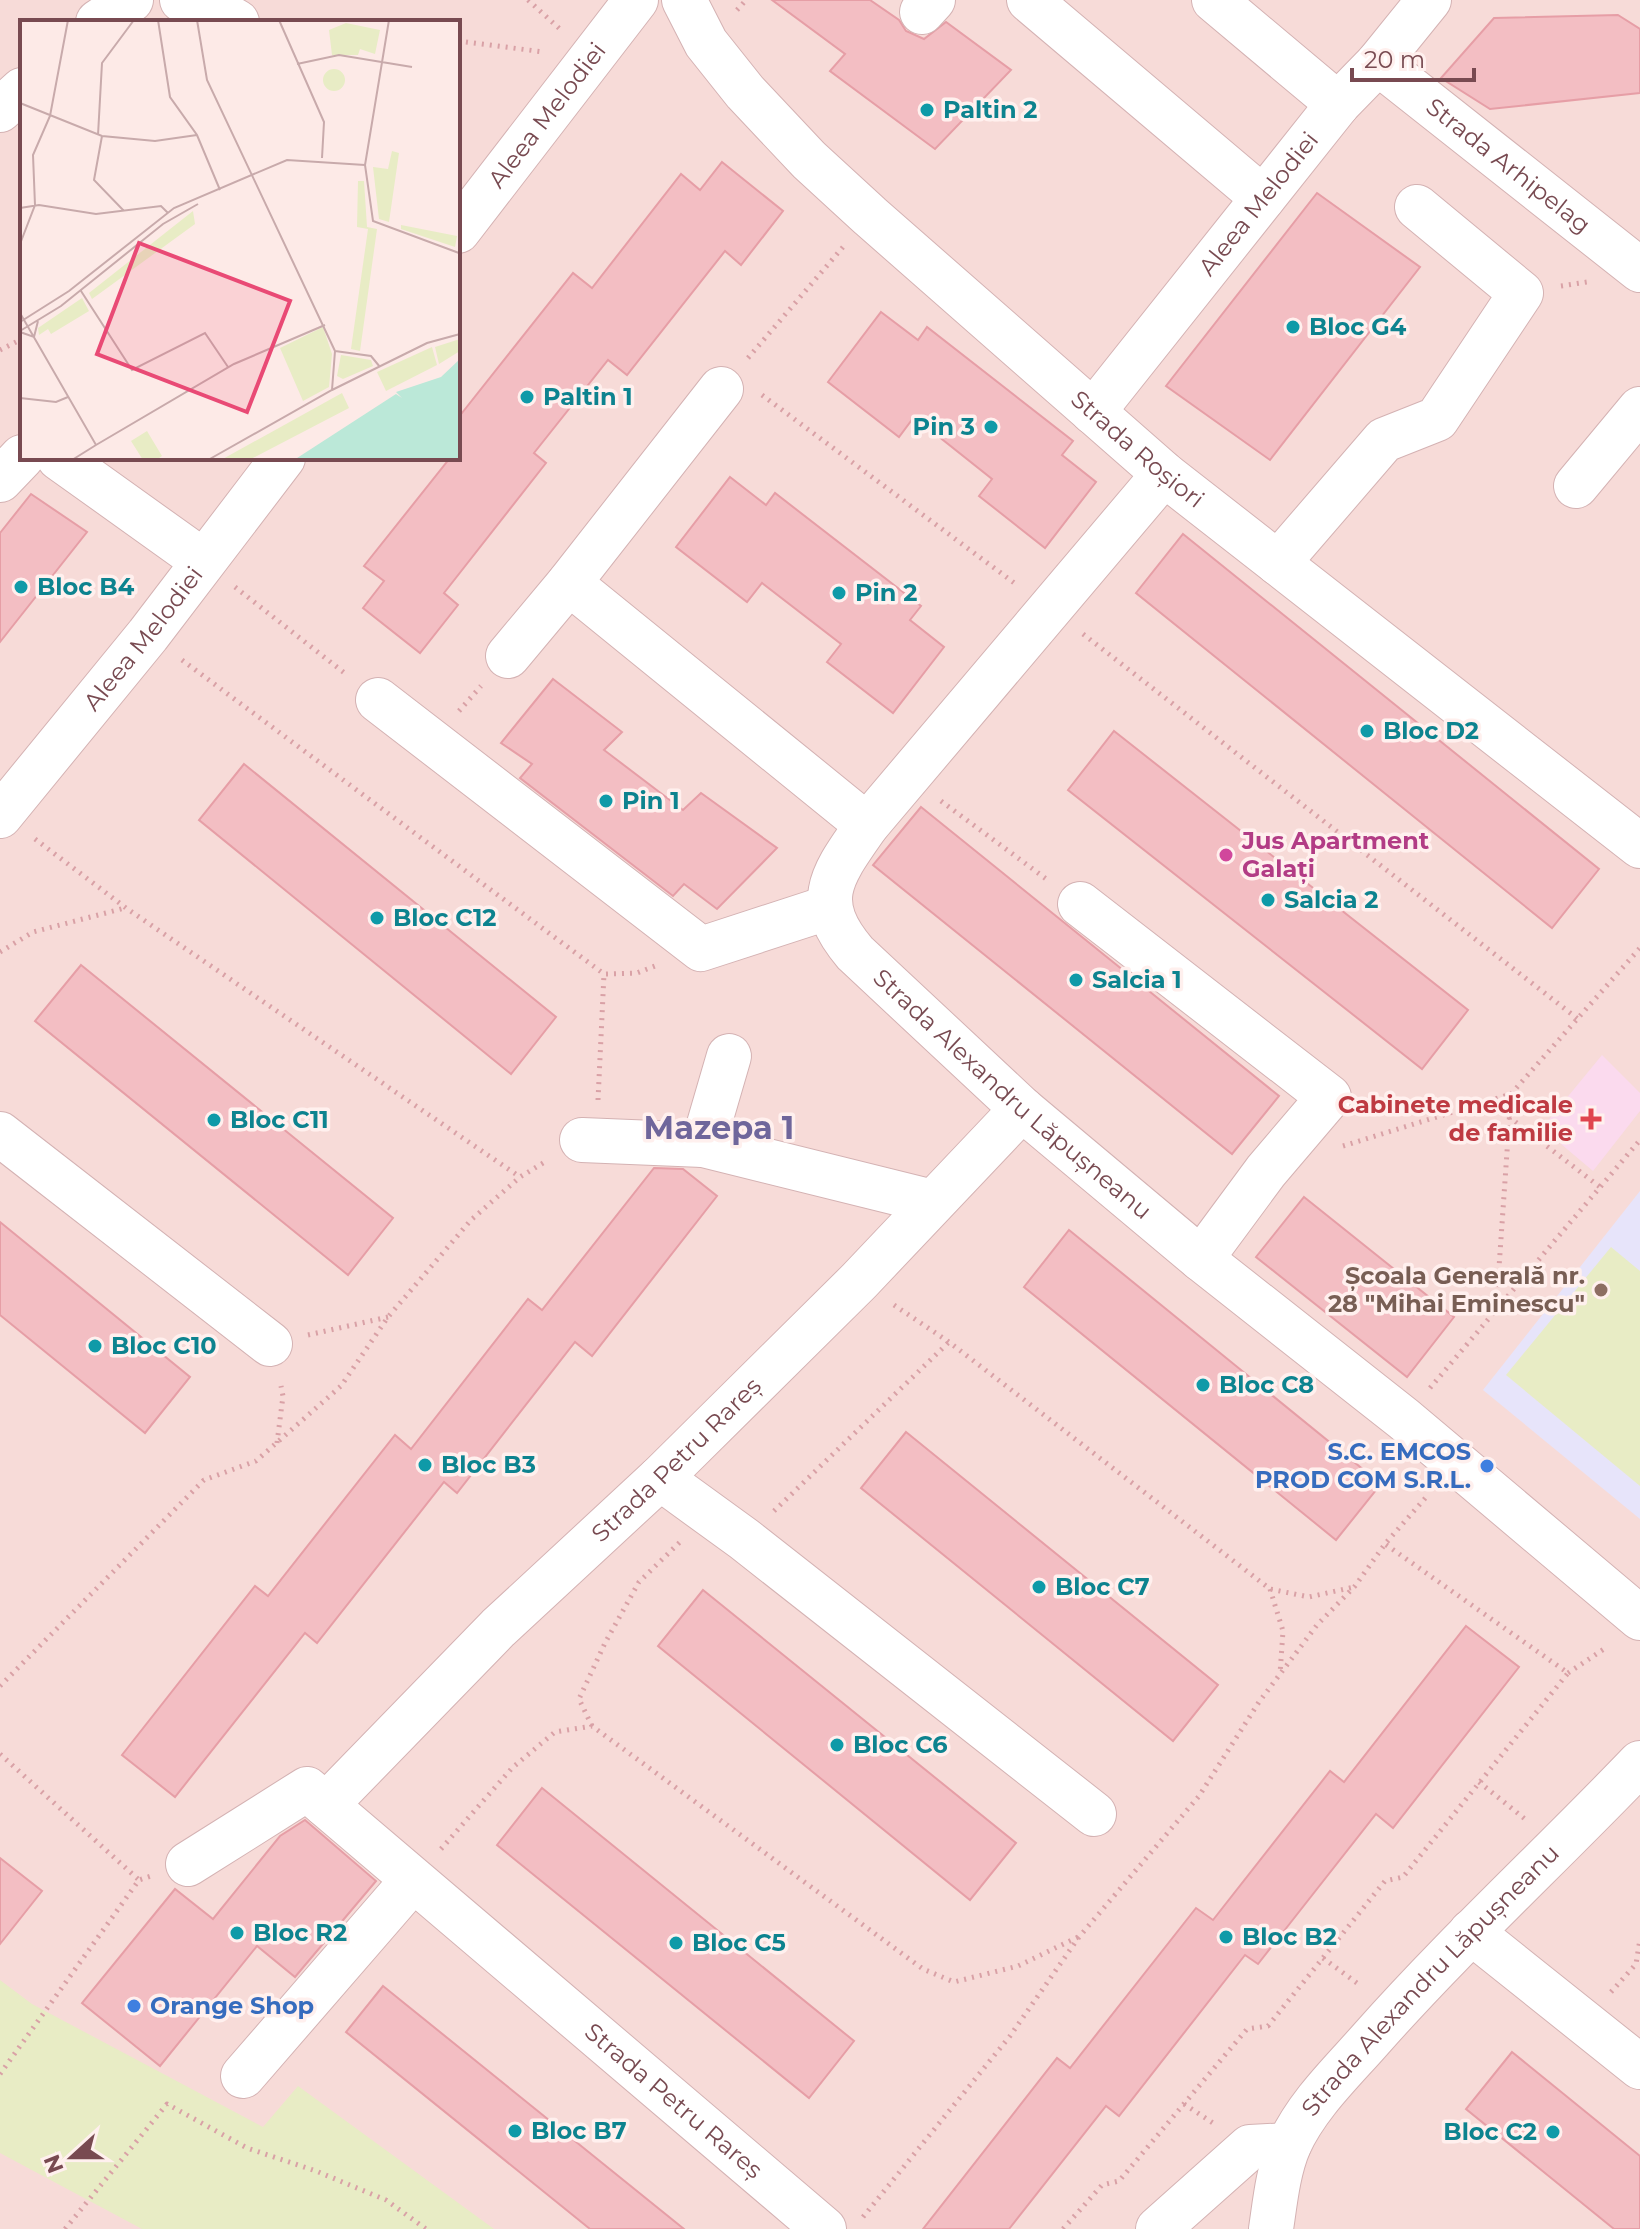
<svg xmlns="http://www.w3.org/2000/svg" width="1640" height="2229" font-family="Montserrat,sans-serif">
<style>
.residential{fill:#f7dbd8;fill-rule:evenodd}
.education{fill:#e7e4fa}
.medical{fill:#fbdaee}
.green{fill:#e8ecc5}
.building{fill:#f3bec3;stroke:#e69ea6;stroke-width:2}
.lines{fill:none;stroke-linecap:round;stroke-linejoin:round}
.minor-casing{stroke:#d4b2b3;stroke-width:46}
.path{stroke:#d9a1a6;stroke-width:5;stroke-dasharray:2 6;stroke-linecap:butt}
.minor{stroke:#fff;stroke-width:44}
.culture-dot{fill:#0f9aa8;stroke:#fff0ee;stroke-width:3}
.hotel-dot{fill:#d1479c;stroke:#fff0ee;stroke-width:3}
.health-dot{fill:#e0444e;stroke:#fff0ee;stroke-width:3}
.education-dot{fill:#8d6e63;stroke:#fff0ee;stroke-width:3}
.shop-dot{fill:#3f7fe0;stroke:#fff0ee;stroke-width:3}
.labels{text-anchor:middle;stroke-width:7;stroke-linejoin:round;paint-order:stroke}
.culture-label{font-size:24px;font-weight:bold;fill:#0d838f;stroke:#fff0ee;text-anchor:start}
.street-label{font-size:24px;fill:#784a51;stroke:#fff0ee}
.hotel-label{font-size:24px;font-weight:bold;fill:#b23c85;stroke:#fff0ee;text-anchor:start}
.health-label{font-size:24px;font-weight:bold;fill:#be3a42;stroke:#fff0ee;text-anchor:end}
.education-label{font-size:24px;font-weight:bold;fill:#785e54;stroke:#fff0ee;text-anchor:end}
.shop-label{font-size:24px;font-weight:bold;fill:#366cbe;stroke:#fff0ee;text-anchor:end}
.district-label{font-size:32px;font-weight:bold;fill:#6f669b;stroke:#fff0ee}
.inset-road{fill:none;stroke:#c8aaab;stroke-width:2}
.view{fill:#e94a75;fill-opacity:0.15;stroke:#e94a75;stroke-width:4}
.inset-edge{fill:none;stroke:#784a51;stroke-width:4}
</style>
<rect width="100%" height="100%" fill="#fdeae7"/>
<path class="residential" d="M0,0H1640V2229H0ZM22,22H458V458H22Z"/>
<path class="education" d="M1640,1191V1519L1483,1390Z"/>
<path class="medical" d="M1602,1055L1640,1093V1111L1593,1171L1542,1128Z"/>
<g class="green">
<path d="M1611,1247L1640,1271V1486L1506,1375Z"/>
<path d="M0,1980L32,2004L263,2127L298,2086L494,2229H142L0,2153Z"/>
</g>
<g class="building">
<path d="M772,0H870L899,20L906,31L924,39L946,22L1011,70L935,149L830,71L845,54Z"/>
<path d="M1618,15L1640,29V93L1490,109L1441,78L1494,18Z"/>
<path d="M722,162L783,211L741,265L725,251L627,375L608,360L534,453L546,463L444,593L458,605L420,653L363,608L384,581L364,566L450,458H458V418L573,273L592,288L681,174L700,190Z"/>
<path d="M1317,193L1420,267L1270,460L1166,386Z"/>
<path d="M881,312L918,340L927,327L1073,441L1062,455L1096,482L1045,548L979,496L992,479L914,417L899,437L828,382Z"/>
<path d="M730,477L766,505L775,493L921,606L910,620L944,647L893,713L827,662L841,644L762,583L747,602L676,547Z"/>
<path d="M31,494L87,532L0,642V533Z"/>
<path d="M1183,534L1599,869L1552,928L1136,593Z"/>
<path d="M553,679L622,732L604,750L683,810L701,793L777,848L717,909L684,884L673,896L520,778L532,764L501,743Z"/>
<path d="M1114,731L1468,1010L1422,1069L1068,790Z"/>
<path d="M244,764L556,1017L511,1074L199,820Z"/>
<path d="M921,807L1279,1096L1232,1154L873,865Z"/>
<path d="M81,965L393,1218L348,1275L35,1021Z"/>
<path d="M654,1168L683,1169L717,1196L592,1356L575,1342L457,1493L444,1482L317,1643L305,1633L175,1797L122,1755L255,1586L268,1596L395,1435L411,1449L528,1299L542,1310Z"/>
<path d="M1304,1197L1454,1317L1407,1377L1256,1257Z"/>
<path d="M0,1222L190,1377L145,1433L0,1315Z"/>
<path d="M1069,1230L1381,1484L1336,1540L1024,1287Z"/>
<path d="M906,1432L1218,1685L1173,1741L861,1488Z"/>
<path d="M703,1590L1016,1843L970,1900L658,1646Z"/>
<path d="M1466,1626L1519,1667L1393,1828L1376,1814L1258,1964L1245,1955L1119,2116L1106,2106L1009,2229H923L1057,2058L1070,2068L1196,1908L1213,1920L1330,1771L1344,1782Z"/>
<path d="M542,1788L854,2041L809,2098L497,1845Z"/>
<path d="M305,1820L376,1881L295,1977L257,1946L160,2066L82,2003L175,1889L213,1919L280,1836Z"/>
<path d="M0,1858L42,1891L0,1944Z"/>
<path d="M383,1986L684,2229H590L346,2032Z"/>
<path d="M1512,2052L1640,2156V2229H1614L1466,2109Z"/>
</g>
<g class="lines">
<defs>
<g id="minor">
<path d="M182,0L220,12L237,22"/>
<path id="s1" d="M684,0L706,43L745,92L809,160L870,216L1164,474L1640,846"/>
<path d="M1029,0L1263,198"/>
<path d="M1214,0L1338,104"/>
<path d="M922,12L933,0"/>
<path d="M98,22L131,0"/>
<path id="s2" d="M1378,63L1640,270"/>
<path d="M0,110L22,90"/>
<path id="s3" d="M458,231L636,0"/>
<path id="s4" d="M1093,412L1338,104L1378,63L1429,0"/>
<path d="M59,458L203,561"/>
<path id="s5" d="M1164,474L867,825C833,874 810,900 855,953L1022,1109L1201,1259L1404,1419L1640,1618"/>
<path d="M0,480L22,457"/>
<path d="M1576,486L1640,409"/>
<path d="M1278,563L1384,440L1437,419L1521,293L1417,207"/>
<path d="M569,583L867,825"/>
<path d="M508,656L569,583L721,389"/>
<path d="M378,700L701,949L830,907"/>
<path id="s6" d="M0,816L148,635L283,458"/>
<path d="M1080,904L1329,1097L1266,1171L1201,1259"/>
<path d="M0,1134L270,1344"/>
<path d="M582,1140L703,1145L933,1202"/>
<path d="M703,1145L729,1056"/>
<path d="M660,1478L744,1539L1094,1814"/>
<path id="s7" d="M326,1805L498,1628L660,1478L859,1281L1022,1109"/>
<path id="s8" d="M188,1864L307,1789L824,2229"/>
<path d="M1471,1932L1640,2067"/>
<path d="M243,2076L412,1881"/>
<path d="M1158,2229L1250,2147L1289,2145"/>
<path id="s9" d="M1271,2229C1275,2202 1278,2171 1289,2145C1307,2105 1342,2072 1371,2039C1456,1943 1551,1856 1640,1763"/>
</g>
</defs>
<use href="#minor" class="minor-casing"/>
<g class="path">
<path d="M528,0L561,30"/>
<path d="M737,10L746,0"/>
<path d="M458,41L544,52"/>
<path d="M1561,286L1587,282"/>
<path d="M0,350L22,339"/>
<path d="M748,358L843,247"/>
<path d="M762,395L1017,585"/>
<path d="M235,587L347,675"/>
<path d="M1083,634L1578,1019"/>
<path d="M182,660L604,974L637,973L655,966"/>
<path d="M459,711L481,686"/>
<path d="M941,801L1049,881"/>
<path d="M35,839L126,908L520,1177"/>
<path d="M0,952L33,932L125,908"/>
<path d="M598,1100L604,974"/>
<path d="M1509,1117L1600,1187"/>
<path d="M1343,1146L1511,1094L1640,948"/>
<path d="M894,1305L949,1342L1270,1589L1309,1597L1354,1587"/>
<path d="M1496,1311L1511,1094"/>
<path d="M308,1335L388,1317"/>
<path d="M1430,1388L1640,1140"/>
<path d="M277,1443L283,1396L281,1386"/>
<path d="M774,1511L949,1342"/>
<path d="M1270,1589L1283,1631L1280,1674"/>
<path d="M1568,1673L1607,1647"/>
<path d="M0,1686L204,1480L256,1461L341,1386L388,1317L471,1220L520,1177L548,1160"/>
<path d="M592,1726L579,1699L605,1643L639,1582L680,1542"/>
<path d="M0,1754L139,1880"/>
<path d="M1479,1782L1525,1819"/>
<path d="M441,1849L512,1768L555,1732L592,1726L923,1969L954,1982L1018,1966L1078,1937"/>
<path d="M1323,1958L1361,1986"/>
<path d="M1611,1992L1636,1964L1640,1939"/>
<path d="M0,2074L139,1880L151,1876"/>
<path d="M1184,2104L1213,2123"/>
<path d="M863,2217L1010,2036L1079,1937L1199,1796L1259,1702L1317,1625L1355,1586L1385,1544L1428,1495"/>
<path d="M65,2229L167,2104L247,2148L316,2171L386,2200L426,2229"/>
<path d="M1063,2229L1102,2185L1119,2181L1247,2029L1268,2026L1385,1881L1403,1877L1568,1673L1385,1544"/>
</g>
<use href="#minor" class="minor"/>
</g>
<g class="culture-dot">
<circle cx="927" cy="110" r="8"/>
<circle cx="1293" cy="327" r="8"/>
<circle cx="527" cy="397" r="8"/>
<circle cx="991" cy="427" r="8"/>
<circle cx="21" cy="587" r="8"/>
<circle cx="839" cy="593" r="8"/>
<circle cx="1367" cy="731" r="8"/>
<circle cx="606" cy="801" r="8"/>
<circle cx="1268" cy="900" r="8"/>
<circle cx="377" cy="918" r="8"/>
<circle cx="1076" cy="980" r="8"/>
<circle cx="214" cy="1120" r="8"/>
<circle cx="95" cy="1346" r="8"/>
<circle cx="1203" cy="1385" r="8"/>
<circle cx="425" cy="1465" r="8"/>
<circle cx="1039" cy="1587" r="8"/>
<circle cx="837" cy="1745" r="8"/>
<circle cx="237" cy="1933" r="8"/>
<circle cx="1226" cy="1937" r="8"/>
<circle cx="676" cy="1943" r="8"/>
<circle cx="515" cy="2131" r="8"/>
<circle cx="1553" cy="2132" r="8"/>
</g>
<circle class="hotel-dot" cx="1226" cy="855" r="8"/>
<path class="health-dot" d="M1587 1107h8v8h8v8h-8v8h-8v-8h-8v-8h8z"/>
<circle class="education-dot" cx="1601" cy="1290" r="8"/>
<g class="shop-dot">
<circle cx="1487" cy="1466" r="8"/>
<circle cx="134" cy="2006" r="8"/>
</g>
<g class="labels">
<g class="culture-label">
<text x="943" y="118">Paltin 2</text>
<text x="1309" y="335">Bloc G4</text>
<text x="543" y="405">Paltin 1</text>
<text x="975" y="435" text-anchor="end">Pin 3</text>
<text x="37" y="595">Bloc B4</text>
<text x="855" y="601">Pin 2</text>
<text x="1383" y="739">Bloc D2</text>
<text x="622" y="809">Pin 1</text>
<text x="1284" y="908">Salcia 2</text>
<text x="393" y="926">Bloc C12</text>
<text x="1092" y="988">Salcia 1</text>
<text x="230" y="1128">Bloc C11</text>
<text x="111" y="1354">Bloc C10</text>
<text x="1219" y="1393">Bloc C8</text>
<text x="441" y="1473">Bloc B3</text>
<text x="1055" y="1595">Bloc C7</text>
<text x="853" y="1753">Bloc C6</text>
<text x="253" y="1941">Bloc R2</text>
<text x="1242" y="1945">Bloc B2</text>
<text x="692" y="1951">Bloc C5</text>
<text x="531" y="2139">Bloc B7</text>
<text x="1537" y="2140" text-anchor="end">Bloc C2</text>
</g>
<g class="street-label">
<text dy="8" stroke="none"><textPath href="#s3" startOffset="146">Aleea Melodiei</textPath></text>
<text dy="8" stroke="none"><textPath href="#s2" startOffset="166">Strada Arhipelag</textPath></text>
<text dy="8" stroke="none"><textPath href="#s4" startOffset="266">Aleea Melodiei</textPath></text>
<text dy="8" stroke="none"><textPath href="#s1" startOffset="642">Strada Roșiori</textPath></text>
<text dy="8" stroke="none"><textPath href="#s6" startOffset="228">Aleea Melodiei</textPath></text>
<text dy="8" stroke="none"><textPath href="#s5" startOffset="816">Strada Alexandru Lăpușneanu</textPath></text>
<text dy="8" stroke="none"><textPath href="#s7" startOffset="492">Strada Petru Rareș</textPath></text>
<text dy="8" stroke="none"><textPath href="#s9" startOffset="304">Strada Alexandru Lăpușneanu</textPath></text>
<text dy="8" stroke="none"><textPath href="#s8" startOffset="622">Strada Petru Rareș</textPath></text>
</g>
<g class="hotel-label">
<text x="1242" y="849">Jus Apartment<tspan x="1242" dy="28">Galați</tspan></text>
</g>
<g class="health-label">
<text x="1573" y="1113">Cabinete medicale<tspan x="1573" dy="28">de familie</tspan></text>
</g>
<g class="education-label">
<text x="1585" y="1284">Școala Generală nr.<tspan x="1585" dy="28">28 "Mihai Eminescu"</tspan></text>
</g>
<g class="shop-label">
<text x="1471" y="1460">S.C. EMCOS<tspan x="1471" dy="28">PROD COM S.R.L.</tspan></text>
<text x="150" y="2014" text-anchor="start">Orange Shop</text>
</g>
<g class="district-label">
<text x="719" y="1139">Mazepa 1</text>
</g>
</g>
<g transform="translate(20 20)">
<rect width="440" height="440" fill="#fdeae7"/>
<path d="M326,3L360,10L355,34L340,29L338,35H312L309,10ZM303 60a11 11 0 1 1 22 0a11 11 0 1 1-22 0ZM372,131L379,133L369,202L359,199L353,147L368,149ZM338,161H344L347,207L357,209L340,331L331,329L348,209L337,207ZM173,191L175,204L72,279L69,273ZM381,205L437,216L435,227L381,209ZM62,278L69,291L31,314L28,309L19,315L18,308ZM303,307L312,334L309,367L283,381L260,328ZM440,319V331L419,344L415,327ZM412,327L417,345L366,371L357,352ZM321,335L351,340L353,346L323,359L317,356ZM322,373L329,388L229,440H201ZM127,411L142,436L136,440H123L111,421Z" fill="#e8ecc5"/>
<path d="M440,339V440H274L376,374L382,378L376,372L421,357Z" fill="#bbe8d8"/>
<path class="inset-road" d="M138,0L150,77L177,115L200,170M177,0L187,60L315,331L312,370M259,0L304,102L302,138M369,0L345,145L353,201L439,233L440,269M277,44L319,35L392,47M0,83L82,116L135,121L177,115M78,115L82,43L114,0M82,116L74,160L104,191M0,188L19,185L76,194L141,186L148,193M0,224L15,185L13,135L30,96L48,0M61,271L112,350L185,313L208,347M0,293L76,425L214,344L305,305M0,302L49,271L154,188L267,140L345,145M0,311L41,286L143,204L178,184M0,312L14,317L18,301M315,331L351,336L360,347M0,378L36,382L48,377M52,440L76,425M188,440L312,370L407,323L440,314"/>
<path class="view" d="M119,223L270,281L227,392L77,334Z"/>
<rect width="440" height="440" class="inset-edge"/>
</g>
<g transform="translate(72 2157) rotate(249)" stroke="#fff0ee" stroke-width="6" paint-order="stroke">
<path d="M0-6L14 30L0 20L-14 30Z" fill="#784a51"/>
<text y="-12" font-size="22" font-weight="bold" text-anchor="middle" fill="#784a51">N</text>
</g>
<path d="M1352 68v12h122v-12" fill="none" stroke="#784a51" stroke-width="4"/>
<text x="1364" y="68" font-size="24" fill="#784a51" stroke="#fff0ee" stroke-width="6" paint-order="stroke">20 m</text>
</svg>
